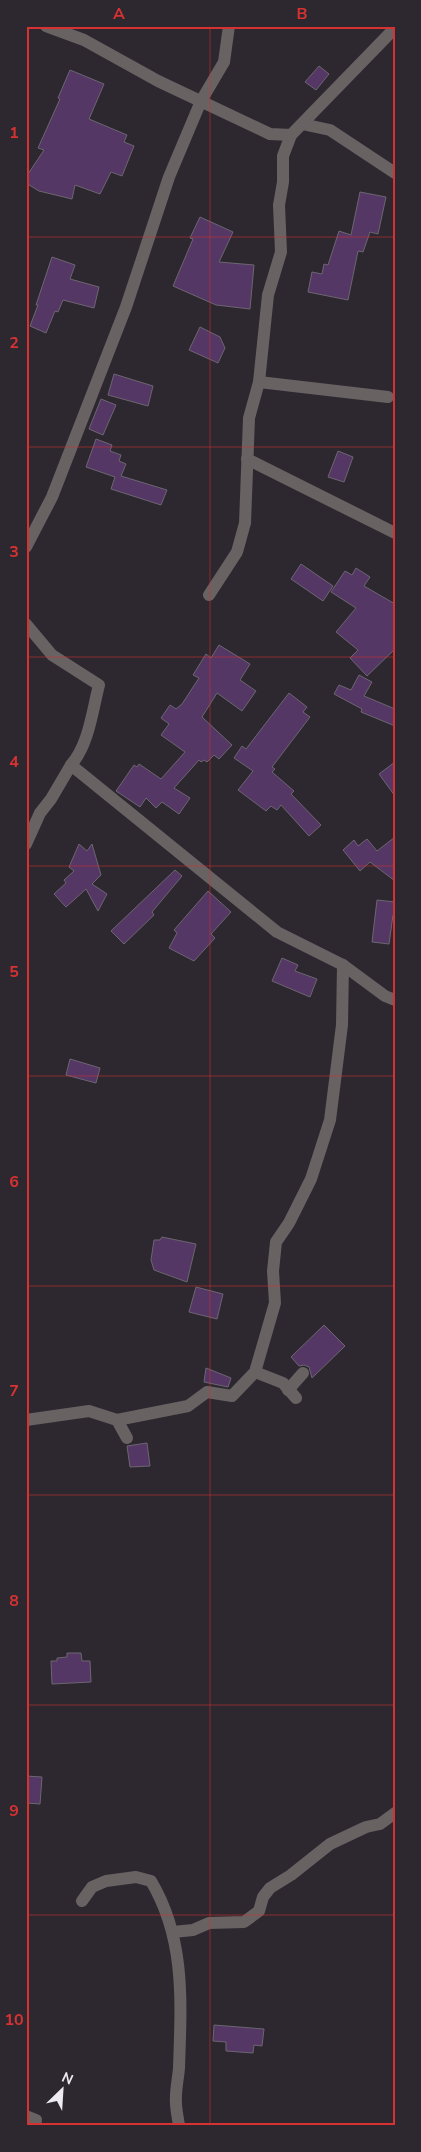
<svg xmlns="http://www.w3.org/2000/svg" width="421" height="2152" font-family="'Nunito Sans',sans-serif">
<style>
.building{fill:#543764;stroke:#6c6670}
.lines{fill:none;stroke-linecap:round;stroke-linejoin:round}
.street{stroke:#686262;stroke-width:12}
.grid{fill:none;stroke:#d73232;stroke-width:1;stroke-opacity:0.55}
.neatline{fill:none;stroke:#d73232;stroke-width:2}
.grid-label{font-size:16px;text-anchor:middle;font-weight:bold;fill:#d73232}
</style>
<rect width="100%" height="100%" fill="#2d2830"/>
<g class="building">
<path d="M319,66L329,74L316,90L305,82Z"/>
<path d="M70,70L104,84L89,119L127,135L124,142L134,146L122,176L111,172L100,194L75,185L72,199L39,191L26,183V177L44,150L38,148L60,99L58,98Z"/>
<path d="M360,192L386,197L378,234L370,232L363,252L358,251L348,300L308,292L312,272L322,274L324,264L328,265L339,231L351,235Z"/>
<path d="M200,217L233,232L219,262L254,265L250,309L216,305L173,286L193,239L190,238Z"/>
<path d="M52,257L75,265L70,279L99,287L94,308L63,300L58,312L55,311L46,333L30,326L38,305H36Z"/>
<path d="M200,327L220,337L225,348L218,363L189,350Z"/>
<path d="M114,374L153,386L148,406L108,395Z"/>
<path d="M101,399L116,405L103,435L89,429Z"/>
<path d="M96,439L112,445L110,451L121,455L119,461L126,464L121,476L167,490L161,505L111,489L115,477L86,467Z"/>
<path d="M338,451L353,457L344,482L328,477Z"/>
<path d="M301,564L333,586L323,601L291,579Z"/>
<path d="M356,568L370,577L364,586L395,604V649L367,676L350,658L358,650L336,632L356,608L331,592L345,571L352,575Z"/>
<path d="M219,645L250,664L240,680L256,691L242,711L217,693L202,717L232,745L219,759L214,755L207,762L204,760L201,762L199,760L174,788L190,798L179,814L162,802L156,808L146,798L140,807L116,791L134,765L137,767L139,764L161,779L185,752L161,735L169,724L161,718L170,705L176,709L182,704L199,678L193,675L206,654L211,658Z"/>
<path d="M359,675L372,682L364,696L395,709V726L361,712L362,709L334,694L339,685L351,690Z"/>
<path d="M289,693L307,707L303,712L310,717L272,767L275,769L272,772L294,791L291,794L321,825L309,836L281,805L277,810L271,806L266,811L238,790L253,771L234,758L242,746L246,749Z"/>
<path d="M395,762V796L379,774Z"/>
<path d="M395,837V881L370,862L360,871L343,850L354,840L358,846L367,839L377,851Z"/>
<path d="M79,844L87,851L92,844L101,875L92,884L107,894L98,911L86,889L66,907L54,894L66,883L64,880L74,871L69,867Z"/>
<path d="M175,870L182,876L152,912L154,915L124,944L111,931Z"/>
<path d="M208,891L231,912L211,934L215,938L194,961L169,948L177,933L174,930Z"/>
<path d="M377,900L395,902V915H393L389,944L372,942Z"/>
<path d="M282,958L298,965L295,971L317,979L310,997L272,981Z"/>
<path d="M70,1059L100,1068L96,1083L66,1075Z"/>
<path d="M162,1237L196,1244L187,1282L154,1270L151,1260L154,1240H160Z"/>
<path d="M196,1287L223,1294L217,1319L189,1312Z"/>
<path d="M324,1325L345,1346L312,1378L309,1367L304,1365L299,1366L291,1357Z"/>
<path d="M206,1368L231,1378L228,1387L204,1382Z"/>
<path d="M147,1443L150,1466L130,1467L127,1446Z"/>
<path d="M67,1653H81L82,1661H90L91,1682L52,1684L51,1661H57V1658L67,1657Z"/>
<path d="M26,1776L42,1777L40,1804L26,1803Z"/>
<path d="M214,2025L264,2029L262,2046L254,2045L253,2053L226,2051V2042L213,2041Z"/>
</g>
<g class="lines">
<g class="street">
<path d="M46,26L84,40L158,81L270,134L291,135"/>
<path d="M302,124L330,130L395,173"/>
<path d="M259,382L388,397"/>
<path d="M247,459L395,533"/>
<path d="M26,547L52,497L126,307L169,177L201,101L224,62L229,26"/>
<path d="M209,595L237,552L245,523L249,418L259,382L268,295L281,252L279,205L283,182V156L291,135L395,28"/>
<path d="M26,624L52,655L99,685C92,712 89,744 71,765L277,932L343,965L385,996L395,1000"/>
<path d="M26,844L40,813L51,799L71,765"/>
<path d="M255,1372L283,1383L296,1398"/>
<path d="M288,1390L303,1373"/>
<path d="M26,1420L89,1411L117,1420L127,1438"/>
<path d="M117,1420L188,1406L207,1392L232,1396L255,1372L275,1303L273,1271L276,1242L289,1223L311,1179L330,1120L342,1025L343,965"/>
<path d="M82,1901L92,1887L106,1881L136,1877L151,1881C186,1940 181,2003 179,2068C178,2080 175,2092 176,2103C176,2110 178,2118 179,2126"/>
<path d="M173,1932L193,1930L209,1923L244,1922L259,1911L263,1897L270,1888L291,1875L330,1844L366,1827L380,1824L395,1813"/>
<path d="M26,2116L36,2120L35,2126"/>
</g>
</g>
<path class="grid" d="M210,26V2126M26,237H395M26,447H395M26,657H395M26,866H395M26,1076H395M26,1286H395M26,1495H395M26,1705H395M26,1915H395"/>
<rect width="421" height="2152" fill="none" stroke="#2d2830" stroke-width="55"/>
<g transform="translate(62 2090) rotate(25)" stroke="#2d2830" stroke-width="4" paint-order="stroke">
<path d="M0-4L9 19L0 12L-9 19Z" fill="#eeebf1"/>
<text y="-8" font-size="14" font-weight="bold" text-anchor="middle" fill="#eeebf1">N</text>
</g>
<rect x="28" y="28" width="366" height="2096" class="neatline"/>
<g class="grid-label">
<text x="119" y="19">A</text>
<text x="302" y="19">B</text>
<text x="14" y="138">1</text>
<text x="14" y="348">2</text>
<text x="14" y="557">3</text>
<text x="14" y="767">4</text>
<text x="14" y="977">5</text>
<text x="14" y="1187">6</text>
<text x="14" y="1396">7</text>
<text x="14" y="1606">8</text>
<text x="14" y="1816">9</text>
<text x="14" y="2025">10</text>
</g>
</svg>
